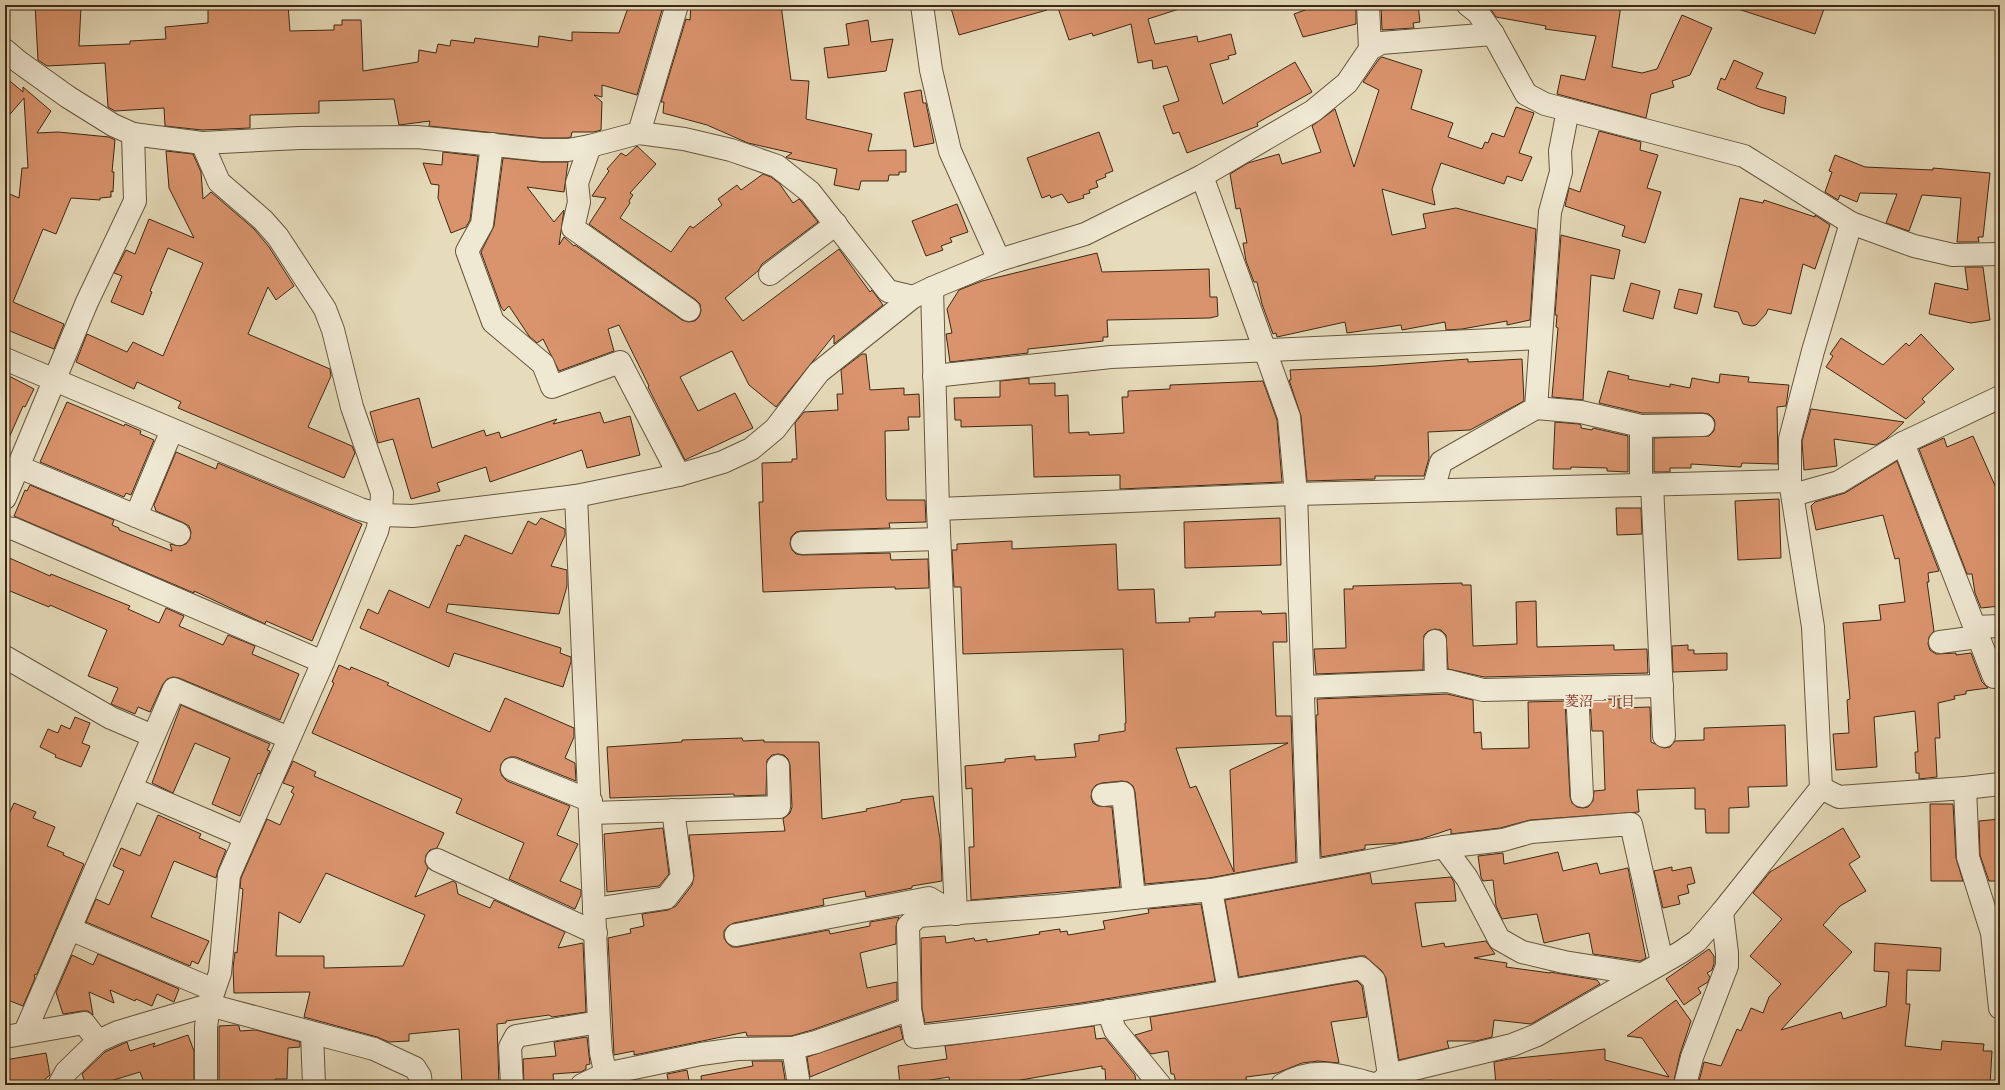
<svg xmlns="http://www.w3.org/2000/svg" width="2005" height="1090" font-family="'Libre Bodoni','Noto Serif JP',serif">
<style>
.building{fill:#da946d;stroke:#3d2915;fill-rule:evenodd}
.lines{fill:none;stroke-linecap:round;stroke-linejoin:round}
.minor-casing{stroke:#67563e;stroke-width:24}
.minor{stroke:#efe8d2;stroke-width:22}
.labels{text-anchor:middle;stroke-width:4;stroke-linejoin:round;paint-order:stroke}
.neighbourhood-label{font-size:14px;fill:#7a1f14;stroke:#efe8d2}
</style>
<rect width="100%" height="100%" fill="#e6dbba"/>
<filter id="stains"><feTurbulence type="fractalNoise" baseFrequency=".005" numOctaves="4"/><feColorMatrix values="0 0 0 0 .2 0 0 0 0 .09 0 0 0 0 .02 0 0 0 .5 -.17"/></filter>
<radialGradient id="worn" r=".72"><stop offset=".6" stop-color="#630" stop-opacity="0"/><stop offset="1" stop-color="#630" stop-opacity=".3"/></radialGradient>
<g class="building">
<path d="M35,5L81,7L79,46L130,44V41L166,39L165,27L208,23V5H288L290,31L334,30V25H342V20H361L363,71L418,62L419,50L436,53L438,44L450,46L451,40L474,43L475,38L538,47L539,36L572,41V32L619,33L629,5H646L662,10L637,95L602,85V97L594,95L602,102L601,130L594,132H572L571,137L567,138H543L429,126L430,121L399,125L394,99L319,101V113L250,115V128L202,130L165,126L164,108L115,111L108,107L105,63L47,66L38,60Z"/>
<path d="M691,5H781L791,80L809,81L806,119L872,134L868,151L906,150V172H899V175H889L888,181H861L859,190L834,185L837,169L788,158L786,157L792,153L748,143L707,125L663,113L664,102H661L686,19L690,20Z"/>
<path d="M950,5H1047V10L959,35Z"/>
<path d="M1057,5H1178L1179,9L1148,19L1155,44L1197,36L1198,42L1231,34L1236,54L1228,56L1229,59L1210,64L1223,104L1295,62L1312,92L1257,123L1258,126L1187,153L1179,132L1173,134L1163,106L1179,101L1167,66L1153,69L1152,60L1138,63L1131,24L1093,36L1092,33L1069,40Z"/>
<path d="M1319,5H1356V24L1303,37L1294,14Z"/>
<path d="M1381,5H1418L1420,22L1413,23L1414,28L1382,30Z"/>
<path d="M1488,5H1621L1612,67L1642,73L1657,69L1682,15L1712,28L1690,75L1672,81L1674,87L1651,94L1646,118L1557,94L1561,75L1585,80L1596,36L1545,29L1546,26L1496,17Z"/>
<path d="M1738,5H1812L1824,9L1815,34L1738,9Z"/>
<path d="M868,20L871,42L893,39L886,71L828,78L824,48L849,45L846,24Z"/>
<path d="M1382,57L1422,70L1411,109L1453,123L1448,137L1482,149L1485,142L1488,143L1492,133L1504,137L1516,107L1534,113L1519,153L1532,157L1522,181L1507,176L1504,184L1441,163L1432,189L1435,205L1382,189L1392,235L1426,228L1423,214L1456,208L1536,229L1530,320L1507,325V321L1462,329L1446,330L1445,322L1402,330L1401,325L1347,333L1345,322L1277,337L1276,333L1273,334L1262,304L1257,282H1254L1246,261L1243,243H1247L1240,208L1236,209L1230,174L1248,163L1279,154L1282,164L1321,152L1312,126L1335,109L1354,167L1379,90L1363,82L1379,59Z"/>
<path d="M1734,60L1763,73L1756,88L1786,97L1784,114L1760,107L1717,89L1721,78L1725,80Z"/>
<path d="M5,77L23,92V87L51,111L37,133L58,132L109,137L115,140L112,172H114L113,192L111,191V197L100,198V200L71,198L56,234L43,229L13,302L64,324L54,349L5,329V192L19,198L22,168H28L24,98L5,120Z"/>
<path d="M921,90L923,103H926L934,143L914,147L904,93Z"/>
<path d="M1599,131L1641,142L1640,150L1658,155L1647,188L1661,192L1645,243L1622,236L1625,226L1565,206L1569,188L1580,192Z"/>
<path d="M1099,132L1113,171L1105,174L1106,177L1096,181L1098,187L1089,190L1090,193L1083,195L1084,198L1068,203L1062,194L1051,198L1050,195L1042,198L1027,158Z"/>
<path d="M637,146L656,164L630,193L633,195L629,201L630,203L620,218L671,252L690,226L693,228L722,205L718,199L737,185L741,190L763,174L771,177L779,183L793,203L799,199L801,201L818,222L762,264L758,271L725,298L743,321L839,249L870,292L872,290L883,305L834,344V335L776,407L749,385L732,351L680,377L698,411L735,393L753,428L685,460L656,403L648,387L649,386L619,325L608,329L614,351L559,371L543,339L537,343L529,336L509,306L504,311L501,307L481,252L494,226L503,158L541,162H568L564,192L527,187L554,222L564,210L559,245L564,237L574,246L575,245L682,320L688,322L695,321L699,317L701,311L700,304L696,300L589,224L606,198L592,196L609,171L607,169L621,153L626,156Z"/>
<path d="M166,151L193,154L201,172L203,199L211,192L254,229L269,247L294,286L276,300L268,287L248,334L330,369L331,376L308,427L352,446L355,453L344,478L178,408L181,402L137,382L134,389L76,362L87,334L127,352L133,342L163,356L203,263L168,248L150,291L152,292L143,315L111,302L122,276L114,273L126,250L135,254L149,219L194,238L169,188Z"/>
<path d="M443,152L478,156L470,220L466,227L451,233L438,198L439,185L431,184L423,163L442,165Z"/>
<path d="M1835,155L1865,167L1933,170V168L1990,173L1983,237H1978L1979,242H1957L1961,198L1922,195L1909,231L1886,223L1897,194L1860,193L1857,202L1840,195L1838,200L1825,192L1832,172L1829,171Z"/>
<path d="M1740,198L1763,203L1764,200L1815,217V215L1830,225L1815,269L1803,264L1791,314L1768,309L1766,314L1756,325L1752,326L1743,324L1738,312L1714,307Z"/>
<path d="M957,204L968,232L950,238L952,242L941,246L943,250L926,256L912,221Z"/>
<path d="M1561,235L1620,250L1614,279L1591,275L1583,400L1552,397L1558,328L1556,327L1557,315H1555Z"/>
<path d="M1097,253L1102,272L1209,269L1210,297H1217L1218,316L1210,318L1107,320L1108,337H1103V341L1028,349V353L950,362L946,334L952,333L947,309L959,290L982,281Z"/>
<path d="M1965,267H1983L1990,320L1971,323L1929,314L1935,283L1968,290Z"/>
<path d="M1631,283L1660,291L1653,319L1623,311Z"/>
<path d="M1679,289L1702,294L1697,314L1674,308Z"/>
<path d="M1921,334L1954,369L1922,399L1925,402L1906,419L1826,367L1833,356L1830,354L1841,338L1883,365L1906,343L1909,346Z"/>
<path d="M862,354H866L870,390L904,388V395L919,394L920,417H908L909,430L885,431L886,497L887,500H925L926,522L889,523L890,528L801,531L796,532L791,537L790,544L792,550L796,554L802,555L890,553L891,560L928,559L929,588L895,589V587L861,588L763,592L759,502H763L762,463L792,462V459H797L795,423L804,412L838,410L837,394H843L841,370Z"/>
<path d="M1468,359V362L1522,359L1524,401L1470,430L1428,432L1429,458L1424,476H1375V479L1307,481L1301,416L1289,380H1291L1290,370L1376,366Z"/>
<path d="M1608,371L1629,376L1628,379L1670,387V384L1690,388L1692,378L1719,383L1720,374L1749,377L1748,382L1789,385L1786,406L1777,407L1778,464L1742,463L1741,467L1691,464V468H1670V472H1654V438L1709,436L1714,431L1715,424L1714,419L1709,414L1703,413H1642L1599,403Z"/>
<path d="M5,374L34,389L25,407L23,406L5,447Z"/>
<path d="M1029,378V384L1055,383V396L1068,395L1069,433L1089,432V435L1124,433L1122,397H1128V391L1170,389V385L1263,381L1277,420L1282,482L1120,489V475L1034,477L1032,425L961,427V420H955L954,398L1000,397V381Z"/>
<path d="M419,398L432,448L484,430L486,436L499,432L501,438L557,419L553,424L600,412L604,423L630,416L640,455L587,468L582,450L490,482L486,467L437,483L440,491L411,499L393,439L378,443L370,412Z"/>
<path d="M67,402L124,426L125,424L141,431L140,434L154,440L131,495L126,493L124,497L40,462Z"/>
<path d="M1811,409L1904,422L1886,439L1876,445L1834,439L1837,466L1804,470L1802,441Z"/>
<path d="M1555,422L1579,424L1581,425V428L1592,430L1593,428L1628,436V472L1607,471V468L1571,467V469H1553Z"/>
<path d="M1973,436L2000,497V606L1981,608L1975,593L1972,574H1967L1919,449L1944,438L1947,447Z"/>
<path d="M176,452L216,469L218,463L362,524L312,641L266,621L265,624L194,591V593L14,516L25,490L27,491L30,485L114,520L112,525L119,528V530L172,551L170,544L180,546L186,544L190,539L191,532L189,526L184,523L156,511L154,505Z"/>
<path d="M1897,461L1939,571L1928,573L1929,582H1927L1934,631L1929,637L1928,644L1930,650L1936,654L1956,653V655L1971,653L1982,682L1988,688L1966,691V694L1954,696L1955,699L1938,703L1940,738H1935L1937,777L1919,779V773H1916L1915,752H1918L1915,711L1874,717L1877,767L1836,770L1833,734L1849,733L1847,700L1850,699L1843,623L1881,620L1879,605L1905,602L1899,558L1895,559L1883,515L1816,530L1811,506L1815,502L1845,493Z"/>
<path d="M1779,499L1781,558L1738,560L1735,501Z"/>
<path d="M1616,508H1641L1642,534L1617,535Z"/>
<path d="M541,518L565,529V535L551,566L567,570V586L559,614L448,604L446,612L561,648L560,653L571,657V662L563,687L454,653L449,667L360,628L368,609L378,614L389,590L429,608L457,545L460,546L465,535L512,554L528,521L536,525Z"/>
<path d="M1280,518L1281,565L1185,568L1184,522Z"/>
<path d="M1012,541V549L1116,544L1118,590L1154,589L1156,623L1190,622L1189,618L1215,617V612L1261,611L1262,614L1286,613L1287,642H1273L1276,716H1291L1296,862L1209,878L1145,884L1135,792L1133,786L1128,782L1122,781L1102,783L1096,785L1092,790L1091,797L1093,803L1098,806L1112,807L1120,887L971,900L969,847H974L972,788L966,789L965,766L1005,762V759L1035,756V760L1076,757L1074,744L1099,741V735L1125,731V723H1126L1123,649L963,654L961,587H954L952,550H957V544ZM1288,743L1230,770L1234,872L1196,786L1190,788L1176,748Z"/>
<path d="M5,556L50,576L51,574L130,606L128,609L159,623L166,608L184,616L179,626L223,645L228,635L255,646L252,654L299,674L280,720L179,678L173,677L167,679L163,684L150,712L138,707L135,714L111,704L118,688L88,676L107,630L50,605L49,607L5,589Z"/>
<path d="M1462,583V585H1471L1473,646L1517,644L1516,602L1536,601L1537,647L1614,645V650L1647,649L1648,673L1484,677L1448,669L1446,635L1441,630L1435,629L1428,631L1424,635L1423,670L1316,674L1314,649L1346,648L1344,589H1353V586Z"/>
<path d="M1688,645V650H1694V654L1727,653V670L1673,672L1672,646Z"/>
<path d="M339,665L350,670L351,667L389,683L387,685L490,732L505,698L574,728V737L565,758L575,763L576,781L516,757H510L505,759L501,764L500,770L502,776L507,781L570,806L557,835L578,844L560,881L581,890V895L575,909L509,879L524,843L456,813L462,799L312,733L334,683L332,682Z"/>
<path d="M1447,694L1473,700L1474,733L1481,732L1482,749L1529,748L1528,702L1565,701L1570,797L1572,803L1577,807L1583,808L1588,807L1593,801L1594,791L1605,790L1603,731H1592L1590,700L1619,699V708L1650,707L1651,742L1664,748L1670,747L1675,741L1704,740V728L1785,725L1787,786L1748,787L1749,807L1729,808V833H1706L1705,809H1695V788L1637,790L1639,812L1530,820L1500,828L1451,834V829L1421,839L1398,843L1365,845V849L1321,857L1316,715H1318L1317,699Z"/>
<path d="M181,705L270,744L267,750L270,751L260,774L258,773L240,816L212,804L230,758L195,743L173,793L152,783Z"/>
<path d="M75,717L90,723L82,743L90,746L81,767L55,757L56,755L40,747L48,729L58,733L61,725L70,729Z"/>
<path d="M742,738L743,741L764,740V742H819L822,819L867,811L866,809L901,802V800L933,796L940,839L942,881L912,886V888L866,897L865,891L823,899L824,905L734,923L728,926L724,931V938L727,943L732,947H738L829,930L830,934L870,926V922L899,917L896,926V944L860,953L867,988L897,982V1000L812,1030L791,1036H747L746,1032L634,1055V1051L614,1055L608,938L631,933L630,929L644,926L642,914L668,910L676,906L692,885L694,876L689,835L785,831L783,819L790,813L792,807L790,765L788,759L784,755L778,754L772,755L767,760L766,795L734,796V794L610,798L607,747L682,742V740Z"/>
<path d="M293,761L316,772L314,776L444,833L437,848L430,850L426,855L425,862L428,868L415,897L453,881L456,883L458,894L490,908L494,900L565,932L558,948L583,943L586,1012L552,1017L549,1015L506,1021V1023L497,1024L499,1085H462L459,1029L409,1034V1041L389,1042L377,1037L304,1017L310,992L234,993L233,968L235,952L237,953L243,889L240,888L241,878L267,819L280,825L294,794L291,792L294,787L283,783ZM326,873L425,915L403,966L324,968V956H276L279,912L300,923Z"/>
<path d="M14,803L36,812L33,818L55,827L47,846L64,853L63,855L84,864L37,974L34,975L35,978L23,1006L5,999V823Z"/>
<path d="M1930,804H1953L1956,858L1963,881H1931Z"/>
<path d="M158,815L201,834L199,838L226,850L218,870L216,878L174,861L151,917L209,941L198,964L192,961L190,966L86,922L96,899L109,905L124,871L113,866L121,848L140,856Z"/>
<path d="M2000,819V881H1989L1980,855L1979,821Z"/>
<path d="M663,828L669,874L659,886L607,892L604,834Z"/>
<path d="M1843,828L1860,857L1849,864L1866,891L1840,906L1823,925L1852,952L1781,1030L1841,1012L1843,1019L1886,1006L1889,972L1874,971L1875,943L1941,948L1940,971L1907,970L1906,1004H1910L1905,1046L1941,1050L1942,1041L1984,1044L1983,1051H1992L1990,1085H1698L1704,1062L1721,1066L1737,1029L1741,1031L1751,1008L1763,1013L1769,997L1781,984L1750,956L1782,919L1753,893L1770,872Z"/>
<path d="M1558,852L1563,871L1597,863L1600,874L1628,868L1646,958L1640,961L1593,954L1589,933L1544,943L1537,914L1502,919L1496,906L1493,880L1483,881L1481,877L1478,856L1503,853L1504,864Z"/>
<path d="M1672,867V871L1691,867L1695,883L1687,885L1689,893L1678,896L1680,904L1663,908L1654,871Z"/>
<path d="M1370,873L1372,884L1451,877L1454,882L1456,901L1415,903L1422,947L1444,943L1445,947L1486,941L1495,954L1474,958L1507,963L1506,967L1550,973V972L1597,980L1600,984L1531,1024L1494,1020L1492,1037L1476,1041H1447L1449,1048L1399,1060L1386,978L1382,971L1365,956H1359L1239,977L1225,900Z"/>
<path d="M1201,904L1215,981L1081,1003L925,1023L922,1008L921,938L945,936L946,943L974,938L975,941L987,939V942L1040,934L1039,932L1060,929V932L1067,931L1068,935L1105,929L1103,921L1149,913L1148,909Z"/>
<path d="M1709,949L1714,956V964L1712,970L1707,973L1710,977L1708,982L1698,988L1701,993L1684,1005L1666,979Z"/>
<path d="M98,954L179,989L174,1002L157,994L152,1006L136,999L135,1001L110,990L114,1003L89,992L93,1015L88,1011H82L63,1014L56,992L72,955L93,965Z"/>
<path d="M1357,981L1362,986L1367,1017L1331,1022L1339,1063L1318,1061L1302,1063L1277,1073L1246,1077L1247,1085H1179V1083H1176L1174,1074H1171L1168,1051L1151,1054L1135,1035L1152,1030L1150,1017Z"/>
<path d="M1676,1000L1691,1021L1680,1054L1673,1085H1551L1552,1080L1496,1085L1494,1062L1509,1059L1605,1049V1060L1669,1077L1642,1038L1627,1036Z"/>
<path d="M237,1025L239,1026L240,1031L256,1030L300,1042V1047L288,1048L287,1079H275V1085H219V1026Z"/>
<path d="M900,1026L903,1039L810,1077L807,1057Z"/>
<path d="M1094,1026L1096,1039L1105,1038L1135,1075L1136,1085H1106L1105,1069H1102V1066L1015,1081L1016,1085H950L949,1077L900,1085L898,1066L947,1059L945,1046Z"/>
<path d="M188,1035L194,1051V1085H145L140,1072L97,1085H86L82,1074L105,1052L127,1042L130,1051L155,1043L153,1047Z"/>
<path d="M587,1037L590,1064L586,1065V1069L581,1072L553,1074L554,1085H524L523,1059L556,1056L554,1042Z"/>
<path d="M46,1053L50,1075L45,1079L46,1085H8L5,1060Z"/>
<path d="M752,1061H782L786,1085H702L701,1076L753,1066Z"/>
<path d="M687,1070L690,1085H669L667,1074Z"/>
</g>
<g class="lines">
<defs>
<g id="minor">
<path d="M922,5L931,70L950,151L999,260"/>
<path d="M1368,5L1370,49"/>
<path d="M1468,5L1478,13L1493,34L1526,94L1545,104L1744,156L1851,223L1914,246L1953,255L2000,254"/>
<path d="M5,50L19,62L68,97L113,125L133,134L202,143L299,138L417,137L542,150H568L590,146L639,133L684,139L731,150L777,166L810,192L888,291L913,297"/>
<path d="M639,133L677,5"/>
<path d="M202,143L219,182L263,220L278,237L325,309L333,330L352,407L382,493L381,515L377,531L323,662L229,875L220,973L209,1005L206,1027V1085"/>
<path d="M492,144L482,224L467,251L493,322L543,364L552,387L620,362L679,475"/>
<path d="M590,146L577,183L579,202L573,228L689,310"/>
<path d="M1202,176L1289,417L1296,494L1309,871"/>
<path d="M770,274L836,224"/>
<path d="M932,288L938,509L956,914"/>
<path d="M5,359L360,509L381,515L413,516L576,496L679,475L723,462L751,449L775,429L819,372L913,297L932,288L999,260L1085,234L1202,176L1313,111L1347,83L1370,49L1381,43L1493,34"/>
<path d="M934,376L1111,357L1540,338"/>
<path d="M1536,408L1581,412L1641,426L1703,425"/>
<path d="M1641,426V485"/>
<path d="M1903,443L1994,677"/>
<path d="M19,467L179,534"/>
<path d="M1652,485L1664,736"/>
<path d="M1433,490L1441,462L1536,408L1550,212L1561,172L1560,151L1568,110"/>
<path d="M1793,495L1839,482L1903,443L2000,397"/>
<path d="M576,496L599,1022L601,1053L608,1085"/>
<path d="M5,498L87,302L135,201L133,134"/>
<path d="M938,509L1296,494L1790,481"/>
<path d="M136,516L172,430"/>
<path d="M5,528L14,529L323,662"/>
<path d="M802,543L939,539"/>
<path d="M1974,627L2000,626"/>
<path d="M1435,641L1436,681"/>
<path d="M1940,642L1978,637"/>
<path d="M5,657L111,718L153,736"/>
<path d="M1303,687L1448,681L1483,690L1662,686"/>
<path d="M1577,688L1582,796"/>
<path d="M512,769L591,801"/>
<path d="M131,788L245,837"/>
<path d="M1821,788L1839,797L1965,788L2000,784"/>
<path d="M1965,788L1968,857L1992,933L2000,1008"/>
<path d="M1103,795L1123,793L1134,898"/>
<path d="M591,813L779,807L778,766"/>
<path d="M1444,847L1503,840L1531,832L1631,824L1662,962"/>
<path d="M437,860L596,933"/>
<path d="M1211,890L1229,991"/>
<path d="M594,909L666,898L682,877L673,810"/>
<path d="M70,929L214,990"/>
<path d="M736,935L929,898L956,914"/>
<path d="M1108,1011L1115,1030L1160,1085"/>
<path d="M25,1032L174,689L289,738"/>
<path d="M312,1033L314,1085"/>
<path d="M5,1037L84,1023L98,1041L118,1032L209,1005L374,1049L415,1068L420,1076L421,1085"/>
<path d="M793,1048L816,1042L910,1009"/>
<path d="M1389,1075L1374,980L1361,968C1213,994 1065,1022 915,1037L910,1009L908,926L918,916L1056,906L1211,890L1444,847L1467,878L1499,939L1522,952L1564,962L1640,974"/>
<path d="M59,1085L66,1072L98,1041"/>
<path d="M512,1085L510,1047L516,1036L599,1022"/>
<path d="M582,1085L605,1074L701,1054L737,1049L793,1048L799,1085"/>
<path d="M1282,1085C1315,1065 1343,1076 1377,1085"/>
<path d="M1377,1085L1389,1075L1512,1045L1537,1035L1681,952L1697,941L1722,912L1821,788L1813,627L1790,481V439L1813,351L1851,223"/>
<path d="M1685,1085L1692,1057L1727,966V953L1722,912"/>
</g>
</defs>
<use href="#minor" class="minor-casing"/>
<use href="#minor" class="minor"/>
</g>
<g class="labels">
<g class="neighbourhood-label">
<text x="1600" y="706">菱沼一丁目</text>
</g>
</g>
<rect width="2005" height="1090" fill="none" stroke="#e6dbba" stroke-width="20"/>
<rect x="6" y="6" width="1993" height="1078" fill="none" stroke="#3d2915" stroke-width="2"/>
<rect x="10" y="10" width="1985" height="1070" fill="none" stroke="#3d2915"/>
<rect width="100%" height="100%" filter="url(#stains)"/>
<rect width="100%" height="100%" fill="url(#worn)"/>
</svg>
